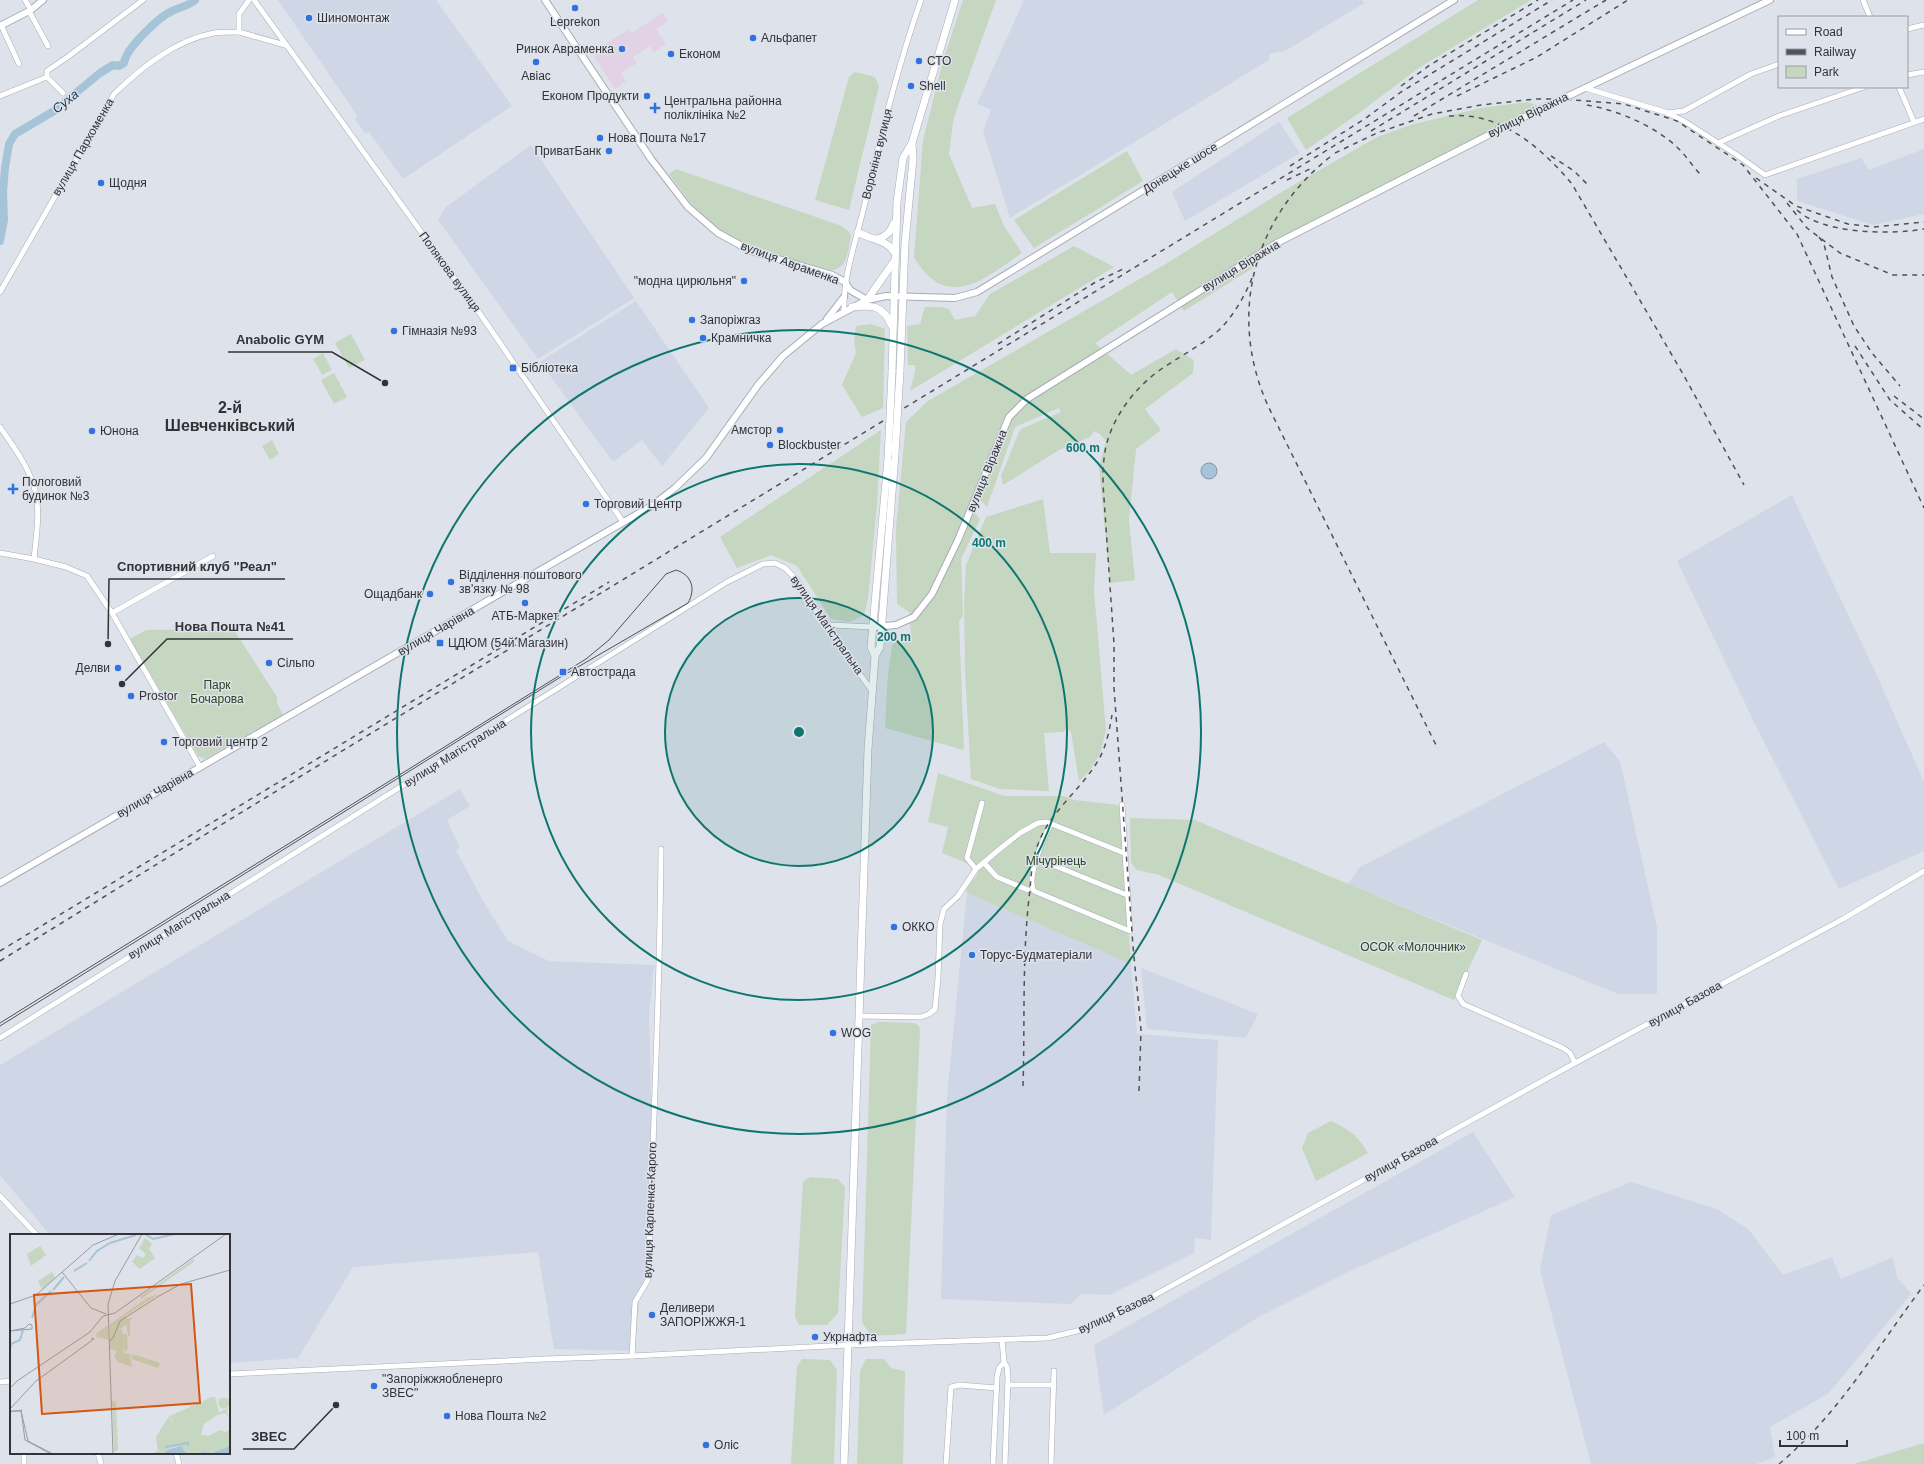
<svg xmlns="http://www.w3.org/2000/svg" width="1924" height="1464" font-family="Helvetica,sans-serif">
<style>
.commercial{fill:#e1d2e5}
.built{fill:#cfd6e5}
.green{fill:#c5d6c1}
.water{fill:#a6c4d7;stroke:#8398a7}
.lines{fill:none;stroke-linecap:round;stroke-linejoin:round}
.river{stroke:#a6c4d7;stroke-width:8}
.minor-casing{stroke:#a9acb5;stroke-width:6}
.major-casing{stroke:#a9acb5;stroke-width:8}
.highway-casing{stroke:#a9acb5;stroke-width:8}
.minor{stroke:#fff;stroke-width:5}
.major{stroke:#fff;stroke-width:6}
.highway{stroke:#fff;stroke-width:7}
.tram{stroke:#4f5256;stroke-width:1}
.rail{stroke:#4f5256;stroke-width:1.5;stroke-dasharray:5 5;stroke-linecap:butt}
.highway-bridge-casing{stroke:#a9acb5;stroke-width:8;stroke-linecap:butt}
.highway-bridge{stroke:#fff;stroke-width:7}
.ring{fill:none;stroke:#0f766e;stroke-width:2}
.poi-dot{fill:#3072df;stroke:#dee2eb;stroke-width:1.5}
.labels{text-anchor:middle;stroke-width:3;stroke-linejoin:round;paint-order:stroke}
.poi-label{font-size:12px;fill:#313336;stroke:#dee2eb;text-anchor:start}
.street-label{font-size:12px;fill:#313336;stroke:#dee2eb}
.park-label{font-size:12px;fill:#274620;stroke:#dee2eb}
.water-label{font-size:13px;font-style:italic;fill:#0e374b;stroke:#dee2eb}
.district-label{font-size:16px;font-weight:bold;fill:#313336;stroke:#dee2eb}
.inset-river{fill:none;stroke:#a6c4d7;stroke-width:2}
.inset-road{fill:none;stroke:#999ca3;stroke-width:1}
.view{fill:#d65510;fill-opacity:0.15;stroke:#d65510;stroke-width:2}
.inset-edge{fill:none;stroke:#313336;stroke-width:2}
.centre{fill:#0f766e;stroke:#dee2eb;stroke-width:2}
.ring-label{font-size:12px;text-anchor:middle;font-weight:bold;fill:#0f766e;stroke:#dee2eb;stroke-width:3;stroke-linejoin:round;paint-order:stroke}
.leader{fill:none;stroke:#313336;stroke-width:1.5}
.callout-dot{fill:#313336;stroke:#dee2eb;stroke-width:1.5}
.callout-label{font-size:13px;text-anchor:middle;font-weight:bold;fill:#313336;stroke:#dee2eb;stroke-width:3;stroke-linejoin:round;paint-order:stroke}
</style>
<rect width="100%" height="100%" fill="#dee2eb"/>
<path class="commercial" d="M663,13L668,21L656,29L666,44L654,52L650,46L633,57L637,63L621,73L626,81L615,89L592,53L629,29L631,33Z"/>
<g class="built">
<path d="M278,0H436L512,106L403,179L369,132L365,133L355,119L357,115Z"/>
<path d="M1024,0H1362L1364,3L1285,51L1269,54V60L1010,218L983,131L991,110L977,104Z"/>
<path d="M1279,122L1300,153L1185,221L1172,192Z"/>
<path d="M531,145L634,298L538,359L438,220L446,207Z"/>
<path d="M1924,149V214L1873,225L1797,201V179L1861,158L1869,170Z"/>
<path d="M636,301L709,408L662,466L642,440L613,462L540,362Z"/>
<path d="M1792,495L1822,560L1874,669L1924,782V851L1839,889L1755,724L1677,561Z"/>
<path d="M1604,742L1620,761L1657,927V994H1618L1348,884L1360,867Z"/>
<path d="M460,789L470,806L447,820L460,848L456,850L483,901L508,941L549,961L654,965L649,1016L653,1167L649,1274L640,1292L635,1351L554,1349L538,1252L353,1267L298,1358L229,1363V1235H50L0,1175V1065Z"/>
<path d="M967,893L1131,964L1137,1034L1218,1040L1211,1240L1195,1238L1194,1253L1109,1295L1082,1294L1070,1304L941,1299L947,1096Z"/>
<path d="M1141,968L1258,1014L1246,1038L1147,1029Z"/>
<path d="M1473,1132L1515,1197L1348,1272L1257,1318L1104,1415L1094,1345Z"/>
<path d="M1631,1182L1717,1209L1749,1230L1783,1275L1832,1257L1841,1279L1893,1257L1897,1277L1911,1294L1829,1393L1770,1427L1775,1457L1756,1464H1591L1540,1270L1551,1215Z"/>
</g>
<g class="green">
<path d="M963,0H996L959,103L953,122L949,154L972,208L995,204L1004,226L1022,253C996,270 962,302 932,279C925,274 919,265 914,258L923,140L944,58Z"/>
<path d="M1478,0H1531L1420,67L1359,113L1306,150L1287,118Z"/>
<path d="M855,72L875,77L879,86L849,210L815,200L849,77Z"/>
<path d="M1528,102L1538,106L1520,119L1251,259L1253,268L1184,311L1172,292L1095,343L1131,375L1176,349L1194,360L1193,373L1145,409L1161,430L1136,449L1129,520L1135,580L1110,583L1099,467L1106,441L1100,434L1094,431L1090,437L1059,450L1003,485L1001,476L1019,432L1023,428L1061,412L1059,408L1015,427L987,507L977,497L971,509L980,519L961,559L963,615L959,622L964,750L885,728L888,674L892,645L911,632L909,612L897,604L896,529L906,422L928,401L1164,265L1280,193L1377,137L1414,124L1481,108Z"/>
<path d="M1127,151L1143,181L1034,248L1014,220Z"/>
<path d="M676,169L842,226L850,233L851,237C847,253 848,268 830,271L751,248L715,227L693,206L669,174Z"/>
<path d="M1074,246L1114,267L910,391L915,372V365H908L907,326L920,324L925,307H941L949,309L955,320L975,316L990,294Z"/>
<path d="M871,324L885,329L883,408L862,417L842,385L856,353L854,340L856,326Z"/>
<path d="M351,334L365,360L349,368L335,343Z"/>
<path d="M323,353L332,370L322,375L313,359Z"/>
<path d="M334,373L347,397L334,404L321,380Z"/>
<path d="M881,430L877,504L868,599L864,615L850,622L831,619L797,566L771,555L737,568L720,537Z"/>
<path d="M272,440L279,454L270,460L262,446Z"/>
<path d="M1043,499L1050,553H1096L1094,591L1106,730L1100,754L1089,772L1079,781L1071,732L1067,729L1063,732L1044,733L1049,791L1000,789L971,779L965,671L964,603L966,565L986,517Z"/>
<path d="M221,629L234,630L277,697V703L283,715L205,759L198,756L130,639L146,630Z"/>
<path d="M938,773L1004,796H1064L1074,800L1119,805L1131,964L967,893L966,889L978,874L967,863L942,853L948,827L928,822Z"/>
<path d="M1130,818L1195,820L1482,940L1454,1000L1159,875L1137,870L1131,863Z"/>
<path d="M879,1022L914,1023L919,1026L920,1031L906,1334L871,1336L862,1322L871,1025Z"/>
<path d="M1331,1121C1351,1131 1356,1134 1368,1153L1316,1181L1302,1148L1308,1133Z"/>
<path d="M810,1177L838,1179L845,1187L838,1313L827,1325H799L795,1316L803,1182Z"/>
<path d="M802,1359L830,1360L837,1370L834,1464H791L797,1367Z"/>
<path d="M866,1359H884L891,1368L905,1371L903,1464H857L860,1371Z"/>
<path d="M1924,1443V1464H1854Z"/>
</g>
<circle class="water" cx="1209" cy="471" r="8"/>
<g class="lines">
<path class="river" d="M0,241L4,220L3,192L5,168L9,144L15,134L54,111L100,73L113,65L119,66L124,63C126,48 159,17 172,11C180,7 189,6 195,0"/>
<defs>
<g id="minor">
<path d="M25,0L31,10"/>
<path d="M254,0L476,308L623,522"/>
<path d="M1863,0L1870,17"/>
<path d="M29,11L48,46"/>
<path d="M1,25L19,64"/>
<path d="M1907,29L1924,25"/>
<path d="M239,32L285,45"/>
<path d="M1907,75L1924,72"/>
<path d="M1899,87L1914,122"/>
<path d="M1585,88L1665,112L1684,121L1737,155L1765,175L1924,119"/>
<path d="M63,93L47,77V71L69,56L143,0"/>
<path d="M0,96L47,77"/>
<path d="M1667,113L1684,111L1751,74L1779,64"/>
<path d="M1718,143L1779,116L1864,87"/>
<path d="M0,292L114,94C141,68 175,40 214,33C222,32 231,32 239,32V14L249,0"/>
<path d="M844,311C843,276 856,241 864,207C880,137 897,68 921,0"/>
<path d="M0,427C14,447 31,470 36,494C40,515 36,538 34,559"/>
<path d="M0,553L34,559L66,567L87,576L112,613L200,767"/>
<path d="M112,613L213,556"/>
<path d="M824,624L831,625L873,627"/>
<path d="M1051,824C1044,836 1026,878 1034,891L1130,931L1122,805"/>
<path d="M1038,859L1127,895"/>
<path d="M984,863L997,877L1028,890"/>
<path d="M976,869L967,858L982,803"/>
<path d="M1466,974L1458,996L1463,1004L1563,1048L1570,1053L1575,1063"/>
<path d="M859,1016L921,1017L929,1014L935,1009L938,978L940,924L944,909L958,896L976,869L1001,848L1020,833L1038,823L1047,822L1124,853"/>
<path d="M0,1038L727,582L763,564L775,563L785,568L797,580L824,624L872,691"/>
<path d="M0,1196L37,1235"/>
<path d="M1002,1340L1004,1362L1007,1367L1008,1377L1005,1464"/>
<path d="M632,1356L848,1345L1048,1338L1085,1329L1153,1296L1575,1063L1843,919L1924,871"/>
<path d="M229,1374L545,1359L632,1356L635,1302L648,1280C653,1136 660,992 661,849"/>
<path d="M0,1382L11,1381"/>
<path d="M1008,1385H1054"/>
<path d="M24,1453V1464"/>
<path d="M98,1453L101,1464"/>
<path d="M176,1453L179,1464"/>
<path d="M946,1464L951,1387L959,1385L997,1388"/>
<path d="M993,1464L997,1377L999,1368L1004,1362"/>
<path d="M1051,1464L1054,1371"/>
</g>
<g id="major">
<path d="M545,0L651,159L688,207L718,233L751,251L832,275L845,282L850,290L867,300"/>
<path d="M0,26L31,10L43,0"/>
<path d="M827,319L844,297"/>
<path d="M873,627L896,625L914,617L932,594L958,540L1009,417L1027,399L1275,244L1520,119L1770,0"/>
<path d="M0,883L653,505L675,488L706,458L758,385L783,356L822,324L867,300L886,296L955,298L977,292L1454,0"/>
</g>
<g id="highway">
<path d="M858,232C870,240 887,239 895,253"/>
<path d="M877,239C886,237 891,232 894,223"/>
<path d="M867,300L895,260"/>
<path d="M852,307C873,305 883,305 892,326"/>
<path d="M900,371L905,243L913,159L912,144"/>
<path d="M892,372L897,202L903,158L912,143L955,0"/>
<path d="M875,656L871,647L888,459"/>
<path d="M844,1464L868,749L875,656L880,647L895,454"/>
</g>
</defs>
<use href="#minor" class="minor-casing"/>
<use href="#major" class="major-casing"/>
<use href="#highway" class="highway-casing"/>
<use href="#minor" class="minor"/>
<use href="#major" class="major"/>
<use href="#highway" class="highway"/>
<path class="tram" d="M0,1023L586,659L609,640L666,574L676,570C692,575 696,589 688,603L559,678L0,1026"/>
<g class="rail">
<path d="M1401,86L1430,65L1538,0"/>
<path d="M1457,96L1537,57L1628,0"/>
<path d="M1587,105C1618,110 1657,127 1679,149C1687,157 1693,167 1701,175"/>
<path d="M1414,116L1606,0"/>
<path d="M1449,116C1499,111 1541,147 1572,184L1683,374L1744,485"/>
<path d="M1371,131L1586,0"/>
<path d="M1335,153L1377,133L1432,114L1481,105L1535,99H1562L1624,104L1677,121L1743,165L1797,234L1924,508"/>
<path d="M1551,156L1574,171L1588,185"/>
<path d="M1330,157C1252,219 1227,317 1269,408L1436,745"/>
<path d="M1290,166L1366,118L1401,92L1552,0"/>
<path d="M1756,178L1796,206L1848,224L1874,227L1924,222"/>
<path d="M1287,180L1312,168"/>
<path d="M1787,203L1807,228L1840,253L1893,275H1924"/>
<path d="M1797,210C1822,234 1891,235 1924,229"/>
<path d="M1819,237L1824,244L1832,277L1854,326L1872,353L1900,386"/>
<path d="M998,344L1094,283L1123,269"/>
<path d="M1855,346L1890,400L1924,430"/>
<path d="M1894,396L1924,419"/>
<path d="M0,951L609,582"/>
<path d="M0,961L188,845L1573,0"/>
<path d="M1023,1086C1025,1023 1022,961 1029,898C1031,882 1031,865 1036,850C1047,814 1077,794 1096,764C1106,749 1109,732 1112,715"/>
<path d="M1139,1091L1141,1030L1133,946L1114,688V644L1103,484C1103,476 1103,467 1104,459C1107,423 1134,387 1163,368C1182,355 1202,345 1219,330C1235,314 1246,294 1254,273"/>
<path d="M1779,1464C1839,1414 1878,1346 1924,1285"/>
</g>
<defs>
<g id="highway-bridge">
<path d="M895,454L900,371"/>
<path d="M888,459L892,372"/>
</g>
</defs>
<use href="#highway-bridge" class="highway-bridge-casing"/>
<use href="#highway-bridge" class="highway-bridge"/>
</g>
<circle cx="799" cy="732" r="134" fill="#0f766e" fill-opacity=".12"/>
<g class="ring">
<circle cx="799" cy="732" r="134"/>
<circle cx="799" cy="732" r="268"/>
<circle cx="799" cy="732" r="402"/>
</g>
<g class="poi-dot">
<circle cx="575" cy="8" r="4"/>
<circle cx="309" cy="18" r="4"/>
<circle cx="753" cy="38" r="4"/>
<circle cx="622" cy="49" r="4"/>
<circle cx="671" cy="54" r="4"/>
<circle cx="919" cy="61" r="4"/>
<circle cx="536" cy="62" r="4"/>
<circle cx="911" cy="86" r="4"/>
<circle cx="647" cy="96" r="4"/>
<path d="M653 102h4v4h4v4h-4v4h-4v-4h-4v-4h4z"/>
<circle cx="600" cy="138" r="4"/>
<circle cx="609" cy="151" r="4"/>
<circle cx="101" cy="183" r="4"/>
<circle cx="744" cy="281" r="4"/>
<circle cx="692" cy="320" r="4"/>
<circle cx="394" cy="331" r="4"/>
<circle cx="703" cy="338" r="4"/>
<rect x="509" y="364" width="8" height="8" rx="2"/>
<circle cx="780" cy="430" r="4"/>
<circle cx="92" cy="431" r="4"/>
<circle cx="770" cy="445" r="4"/>
<path d="M11 483h4v4h4v4h-4v4h-4v-4h-4v-4h4z"/>
<circle cx="586" cy="504" r="4"/>
<circle cx="451" cy="582" r="4"/>
<circle cx="430" cy="594" r="4"/>
<circle cx="525" cy="603" r="4"/>
<rect x="436" y="639" width="8" height="8" rx="2"/>
<circle cx="269" cy="663" r="4"/>
<circle cx="118" cy="668" r="4"/>
<rect x="559" y="668" width="8" height="8" rx="2"/>
<circle cx="131" cy="696" r="4"/>
<circle cx="164" cy="742" r="4"/>
<circle cx="894" cy="927" r="4"/>
<circle cx="972" cy="955" r="4"/>
<circle cx="833" cy="1033" r="4"/>
<circle cx="652" cy="1315" r="4"/>
<circle cx="815" cy="1337" r="4"/>
<circle cx="374" cy="1386" r="4"/>
<circle cx="447" cy="1416" r="4"/>
<circle cx="706" cy="1445" r="4"/>
</g>
<g class="labels">
<g class="poi-label">
<text x="317" y="22">Шиномонтаж</text>
<text x="575" y="26" text-anchor="middle">Leprekon</text>
<text x="761" y="42">Альфапет</text>
<text x="614" y="53" text-anchor="end">Ринок Авраменка</text>
<text x="679" y="58">Економ</text>
<text x="927" y="65">СТО</text>
<text x="536" y="80" text-anchor="middle">Авіас</text>
<text x="919" y="90">Shell</text>
<text x="639" y="100" text-anchor="end">Економ Продукти</text>
<text x="664" y="105">Центральна районна<tspan x="664" dy="14">поліклініка №2</tspan></text>
<text x="608" y="142">Нова Пошта №17</text>
<text x="601" y="155" text-anchor="end">ПриватБанк</text>
<text x="109" y="187">Щодня</text>
<text x="736" y="285" text-anchor="end">"модна цирюльня"</text>
<text x="700" y="324">Запоріжгаз</text>
<text x="402" y="335">Гімназія №93</text>
<text x="711" y="342">Крамничка</text>
<text x="521" y="372">Бібліотека</text>
<text x="772" y="434" text-anchor="end">Амстор</text>
<text x="100" y="435">Юнона</text>
<text x="778" y="449">Blockbuster</text>
<text x="22" y="486">Пологовий<tspan x="22" dy="14">будинок №3</tspan></text>
<text x="594" y="508">Торговий Центр</text>
<text x="459" y="579">Відділення поштового<tspan x="459" dy="14">зв'язку № 98</tspan></text>
<text x="422" y="598" text-anchor="end">Ощадбанк</text>
<text x="525" y="620" text-anchor="middle">АТБ-Маркет</text>
<text x="448" y="647">ЦДЮМ (54й Магазин)</text>
<text x="277" y="667">Сільпо</text>
<text x="110" y="672" text-anchor="end">Делви</text>
<text x="571" y="676">Автострада</text>
<text x="139" y="700">Prostor</text>
<text x="172" y="746">Торговий центр 2</text>
<text x="902" y="931">ОККО</text>
<text x="980" y="959">Торус-Будматеріали</text>
<text x="841" y="1037">WOG</text>
<text x="660" y="1312">Деливери<tspan x="660" dy="14">ЗАПОРІЖЖЯ-1</tspan></text>
<text x="823" y="1341">Укрнафта</text>
<text x="382" y="1383">"Запоріжжяобленерго<tspan x="382" dy="14">ЗВЕС"</tspan></text>
<text x="455" y="1420">Нова Пошта №2</text>
<text x="714" y="1449">Оліс</text>
</g>
<g class="street-label">
<text transform="translate(1528 115) rotate(-26)" y="4">вулиця Віражна</text>
<text transform="translate(83 147) rotate(-60)" y="4">вулиця Пархоменка</text>
<text transform="translate(877 154) rotate(-76)" y="4">Вороніна вулиця</text>
<text transform="translate(1180 168) rotate(-32)" y="4">Донецьке шосе</text>
<text transform="translate(790 263) rotate(20)" y="4">вулиця Авраменка</text>
<text transform="translate(1241 266) rotate(-31)" y="4">вулиця Віражна</text>
<text transform="translate(450 272) rotate(54)" y="4">Полякова вулиця</text>
<text transform="translate(987 471) rotate(-68)" y="4">вулиця Віражна</text>
<text transform="translate(827 625) rotate(55)" y="4">вулиця Магістральна</text>
<text transform="translate(436 631) rotate(-30)" y="4">вулиця Чарівна</text>
<text transform="translate(455 753) rotate(-32)" y="4">вулиця Магістральна</text>
<text transform="translate(155 793) rotate(-30)" y="4">вулиця Чарівна</text>
<text transform="translate(179 925) rotate(-32)" y="4">вулиця Магістральна</text>
<text transform="translate(1685 1004) rotate(-29)" y="4">вулиця Базова</text>
<text transform="translate(1401 1159) rotate(-29)" y="4">вулиця Базова</text>
<text transform="translate(650 1210) rotate(-88)" y="4">вулиця Карпенка-Карого</text>
<text transform="translate(1116 1313) rotate(-25)" y="4">вулиця Базова</text>
</g>
<g class="park-label">
<text x="217" y="689">Парк<tspan x="217" dy="14">Бочарова</tspan></text>
<text x="1056" y="865">Мічурінець</text>
<text x="1413" y="951">ОСОК «Молочник»</text>
</g>
<g class="water-label">
<text transform="translate(65 101) rotate(-39)" y="5">Суха</text>
</g>
<g class="district-label">
<text x="230" y="413">2-й<tspan x="230" dy="18">Шевченківський</tspan></text>
</g>
</g>
<g transform="translate(10 1234)">
<rect width="220" height="220" fill="#dee2eb"/>
<path d="M135,4L142,10L139,15L145,24L130,35L122,28L127,21L133,24L136,20L129,14ZM30,12L36,21L21,32L17,20ZM183,25L185,27L131,65L130,63ZM42,38L45,44L32,55L28,47ZM149,60L115,82L118,85L123,83L120,87V102H118L116,90L107,98L112,95L113,100H117L118,114L116,118L113,115L114,119L120,120L122,133L108,128L104,122L107,117L100,115V90L137,64ZM98,91V106L87,103L86,100ZM121,121H126L150,129L148,134L122,125ZM202,163H205L209,179L220,173L216,177L220,185L215,179L207,181L194,190L191,201L198,202L210,196L216,198L220,195V212L202,219H177L173,215L172,217L171,213L167,212L156,216L153,220H141L148,217L146,203L159,182L165,194L160,182ZM208.5 169a5.5 5.5 0 1 1 11 0a5.5 5.5 0 1 1-11 0ZM102,167L106,168L108,216L104,218Z" fill="#c5d6c1"/>
<path d="M170,212L178,220H153L157,216ZM220,212V220H187L193,218L202,219Z" fill="#a6c4d7"/>
<path class="inset-river" d="M135,0L143,5L165,0M100,9L126,1M79,27L87,17L100,9M64,37L77,29M43,56L54,43M22,84L26,71L41,57M0,116L1,110L10,106L13,96M155,213L178,209V212"/>
<path class="inset-road" d="M52,38L81,74L96,80M0,70L26,61L83,11L109,0M19,90L22,91V95L0,97L15,94ZM99,107L103,104L110,87L149,62L171,50L220,36M0,154L7,147L80,98L93,82L105,79L216,0M0,175L26,147L84,105L81,104M11,176L15,206L41,220M0,177H11L18,207L43,220M0,178L12,176M103,220L98,70L105,47L132,0"/>
<path class="view" d="M181,50L190,169L32,180L24,61Z"/>
<rect width="220" height="220" class="inset-edge"/>
</g>
<circle cx="799" cy="732" r="6" class="centre"/>
<g class="ring-label">
<text x="1083" y="452">600 m</text>
<text x="989" y="547">400 m</text>
<text x="894" y="641">200 m</text>
</g>
<path class="leader" d="M385 383L332 352H228M108 644L109 579H285M122 684L167 639H293M336 1405L294 1449H243"/>
<g class="callout-dot">
<circle cx="385" cy="383" r="4"/>
<circle cx="108" cy="644" r="4"/>
<circle cx="122" cy="684" r="4"/>
<circle cx="336" cy="1405" r="4"/>
</g>
<g class="callout-label">
<text x="280" y="344">Anabolic GYM</text>
<text x="197" y="571">Спортивний клуб "Реал"</text>
<text x="230" y="631">Нова Пошта №41</text>
<text x="269" y="1441">ЗВЕС</text>
</g>
<rect x="1778" y="16" width="130" height="72" fill="#dee2eb" stroke="#999ca3"/>
<rect x="1786" y="29" width="20" height="6" fill="#ffffff" stroke="#999ca3"/>
<text x="1814" y="36" font-size="12" fill="#313336">Road</text>
<rect x="1786" y="49" width="20" height="6" fill="#4f5256" stroke="#999ca3"/>
<text x="1814" y="56" font-size="12" fill="#313336">Railway</text>
<rect x="1786" y="66" width="20" height="12" fill="#c5d6c1" stroke="#999ca3"/>
<text x="1814" y="76" font-size="12" fill="#313336">Park</text>
<path d="M1780 1440v6h67v-6" fill="none" stroke="#313336" stroke-width="2"/>
<text x="1786" y="1440" font-size="12" fill="#313336" stroke="#dee2eb" stroke-width="3" paint-order="stroke">100 m</text>
</svg>
